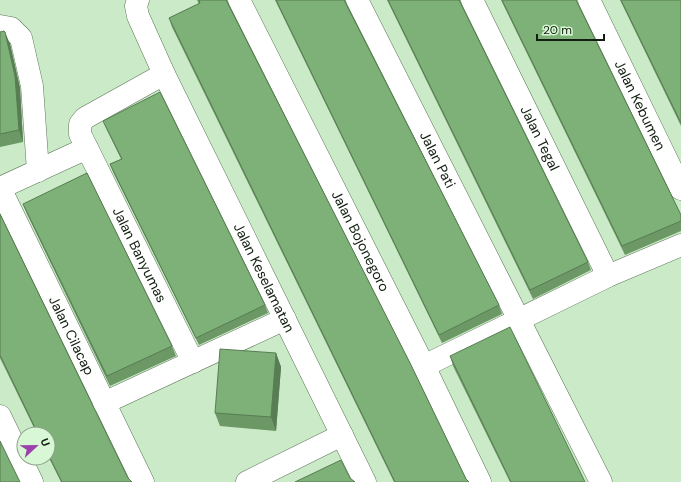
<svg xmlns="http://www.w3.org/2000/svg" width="681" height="482" font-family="'DM Sans',sans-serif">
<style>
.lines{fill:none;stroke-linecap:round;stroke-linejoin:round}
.street-casing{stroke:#5c7758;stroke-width:23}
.street{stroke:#fff;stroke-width:22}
.wall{fill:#6c9866}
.shaded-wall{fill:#587c53}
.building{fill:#7db177;stroke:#587c53}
.labels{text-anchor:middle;stroke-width:3.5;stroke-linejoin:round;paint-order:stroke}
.street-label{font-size:14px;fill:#121e11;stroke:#d8f7d4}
</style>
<rect width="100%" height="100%" fill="#cbeac7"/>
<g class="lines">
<defs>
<g id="street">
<path id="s1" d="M138,0L136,6L138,16L164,74L365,482"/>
<path id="s2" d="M239,0L424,366L480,482"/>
<path id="s3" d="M357,0L601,482"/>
<path id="s4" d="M472,0L608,276"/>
<path id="s5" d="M589,0L681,189"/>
<path d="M0,26L11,28L21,38L32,86L38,171"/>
<path id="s6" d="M164,74L85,118L80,124V134L193,362"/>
<path id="s7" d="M0,188L143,482"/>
<path d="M0,188L87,148"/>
<path d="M424,366L608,276L681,245"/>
<path d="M104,403L285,319"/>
<path d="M0,416L32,482"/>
<path d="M247,482L342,435"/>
</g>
</defs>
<use href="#street" class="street-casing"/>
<use href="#street" class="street"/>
</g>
<g class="wall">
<path d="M197,0H227L466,479L469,482H394L172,27L169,18L199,4Z"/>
<path d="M275,0H345L499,305L502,314L442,343Z"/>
<path d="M387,0H460L461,3L588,262L591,270L533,299Z"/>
<path d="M501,0H576L681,215V231L625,255Z"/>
<path d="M620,0H681V126Z"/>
<path d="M0,32L10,44L20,88L23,142L0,147Z"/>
<path d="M103,121L265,305L268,313L199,345L113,172L110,164L121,159L106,128Z"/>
<path d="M23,204L172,346L176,356L110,386L27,214Z"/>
<path d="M0,214L128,478L132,482H61L48,456V434H37L0,358Z"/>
<path d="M276,353L281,367L276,431L220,426L215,413Z"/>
<path d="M450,356L585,482H510L453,366Z"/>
</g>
<g class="shaded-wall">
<path d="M5,32L10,44L20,88L23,142L19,130Z"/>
<path d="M276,353L281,367L276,431L271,417Z"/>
</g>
<g class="building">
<path d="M199,0H226L410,363L466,479L469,482H395L169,18L200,3Z"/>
<path d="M276,0H344L499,305L439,335Z"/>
<path d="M388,0H459L588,262L530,290Z"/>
<path d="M502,0H576L681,215V221L622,246Z"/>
<path d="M621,0H681V123Z"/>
<path d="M4,31L5,32L15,76L19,130L0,134V32Z"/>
<path d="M160,92L265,305L196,338L110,164L122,159L103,121Z"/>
<path d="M87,173L172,346L107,376L23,204Z"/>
<path d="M0,214L128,478L132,482H62L48,454V434H38L0,355Z"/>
<path d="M510,327L585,482H511L450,356Z"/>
<path d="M220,349L276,353L271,417L215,413Z"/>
<path d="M0,441L20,482H0Z"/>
<path d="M341,460L350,478L355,482H295Z"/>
</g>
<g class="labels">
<g class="street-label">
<text dy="5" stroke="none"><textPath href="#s5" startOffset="117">Jalan Kebumen</textPath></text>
<text dy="5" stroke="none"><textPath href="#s4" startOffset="154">Jalan Tegal</textPath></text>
<text dy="5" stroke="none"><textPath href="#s3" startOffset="179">Jalan Pati</textPath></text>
<text dy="5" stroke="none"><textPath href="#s2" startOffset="270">Jalan Bojonegoro</textPath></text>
<text dy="5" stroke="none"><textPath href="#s6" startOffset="243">Jalan Banyumas</textPath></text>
<text dy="5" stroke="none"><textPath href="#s1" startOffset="307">Jalan Keselamatan</textPath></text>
<text dy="5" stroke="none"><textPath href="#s7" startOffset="164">Jalan Cilacap</textPath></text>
</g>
</g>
<g transform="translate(36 446) rotate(68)"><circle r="19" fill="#d8f7d4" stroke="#89a086"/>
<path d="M0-3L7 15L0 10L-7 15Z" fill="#9c40ab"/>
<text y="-6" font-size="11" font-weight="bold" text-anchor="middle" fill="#121e11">U</text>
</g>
<path d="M537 34v6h67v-6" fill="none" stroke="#121e11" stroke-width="2"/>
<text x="543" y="34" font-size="12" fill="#121e11" stroke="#d8f7d4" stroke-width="3" paint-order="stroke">20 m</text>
</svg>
